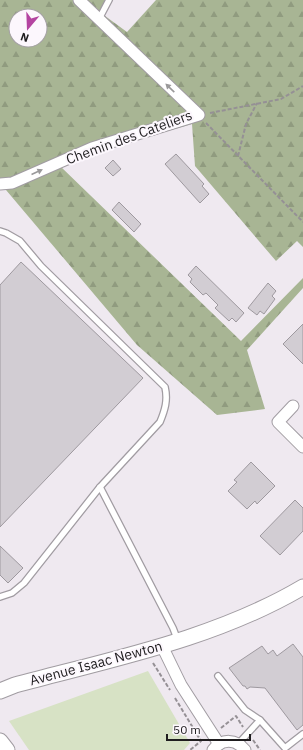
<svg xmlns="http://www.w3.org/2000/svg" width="303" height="750" font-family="'IBM Plex Sans',sans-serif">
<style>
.grass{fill:#d7e2c5}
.forest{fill:url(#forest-firs);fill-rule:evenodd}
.building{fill:#d2cdd3;stroke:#9e999f}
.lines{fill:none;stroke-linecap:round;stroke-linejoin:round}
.lane-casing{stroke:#a19ca2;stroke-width:8}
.street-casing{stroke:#a19ca2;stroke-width:13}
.secondary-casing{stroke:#a19ca2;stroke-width:17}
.path{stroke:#959095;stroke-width:2;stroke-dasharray:4 2;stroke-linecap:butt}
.lane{stroke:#fff;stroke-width:5.5}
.street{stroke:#fff;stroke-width:11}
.secondary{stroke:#fff;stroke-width:15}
.oneway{fill:#9a999a}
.labels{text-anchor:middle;stroke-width:4;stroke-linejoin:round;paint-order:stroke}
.street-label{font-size:14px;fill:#1f1d1f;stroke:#fcf7fd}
</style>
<defs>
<pattern id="forest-firs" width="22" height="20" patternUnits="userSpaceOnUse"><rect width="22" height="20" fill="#a8b594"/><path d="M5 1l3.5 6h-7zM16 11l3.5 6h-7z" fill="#909b7f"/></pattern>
</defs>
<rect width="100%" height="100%" fill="#efe9f0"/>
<path class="grass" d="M148,671L190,743L184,750H29L9,721Z"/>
<path class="forest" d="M0,0H105L101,13L127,32L156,0H303V247L297,241L276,261L195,166L192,124L94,152L60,166L241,341L303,278V288L247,350L265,409L217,415L137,345L6,190H0ZM16,16H40V40H16Z"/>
<g class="building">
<path d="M176,154L204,184L202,186L209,194L200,203L165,164Z"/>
<path d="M113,160L121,169L113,176L105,168Z"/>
<path d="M119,202L141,224L134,232L112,210Z"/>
<path d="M21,262L143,378L0,527V285Z"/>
<path d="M196,266L244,313L236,322L232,318L229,321L215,308L218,305L206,293L203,295L190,282L192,279L188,275Z"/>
<path d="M268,283L276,291L272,296L275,299L264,314L260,311L257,315L248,308Z"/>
<path d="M303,324V364L283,344Z"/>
<path d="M251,462L275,486L257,504L255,501L247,509L228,491L237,482L234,480Z"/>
<path d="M295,500L303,508V531L280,555L260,536Z"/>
<path d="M0,546L23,568L8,583L0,575Z"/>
<path d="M293,644L303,657V725L297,730L265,688L250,687L247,689L245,686H243L229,668L262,646L268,654L273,650L277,656Z"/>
</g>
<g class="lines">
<defs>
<g id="lane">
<path d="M99,19L109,0"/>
<path d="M0,231L6,233L20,241L41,266L165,387C168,400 165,410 160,422L100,487L24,583L12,593L0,597"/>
<path d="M100,487L173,628L178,641"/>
<path d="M218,676L245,710L260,720L285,748L303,734"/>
<path d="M238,744L260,720"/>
</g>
<g id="street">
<path d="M0,184L12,183L92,148L199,115L79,0"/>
<path d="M293,406L278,422L303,447"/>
<path d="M162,646L181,685L219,744"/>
<path d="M213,750C222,738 236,739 245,750"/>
</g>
<g id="secondary">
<path d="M0,691L15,685C112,659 215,639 303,587"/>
<path d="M0,741L7,750"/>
</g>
</defs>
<use href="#lane" class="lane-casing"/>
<use href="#street" class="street-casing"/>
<use href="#secondary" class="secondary-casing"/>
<g class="path">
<path d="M210,113L281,99L303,86"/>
<path d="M206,123L303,222"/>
<path d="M238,156L246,124L257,103"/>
<path d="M153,663L170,690"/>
<path d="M175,698L201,741L190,750"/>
<path d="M221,728L236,716L243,727"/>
<path d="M253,740L260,750"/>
</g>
<use href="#lane" class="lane"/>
<use href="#street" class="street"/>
<use href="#secondary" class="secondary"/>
</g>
<defs><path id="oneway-solid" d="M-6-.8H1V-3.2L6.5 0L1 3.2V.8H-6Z"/></defs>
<g class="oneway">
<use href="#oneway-solid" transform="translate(170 88) rotate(-136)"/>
<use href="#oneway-solid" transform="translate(37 172) rotate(-24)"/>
</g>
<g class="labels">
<g class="street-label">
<text transform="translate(129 137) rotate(-20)" y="5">Chemin des Cateliers</text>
<text transform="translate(96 663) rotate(-15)" y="5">Avenue Isaac Newton</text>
</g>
</g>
<g transform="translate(28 28) rotate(199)"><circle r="19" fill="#fcf7fd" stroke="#a4a0a4"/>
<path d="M0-3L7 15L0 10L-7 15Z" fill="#b444a1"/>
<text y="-6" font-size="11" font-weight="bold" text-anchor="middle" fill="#1f1d1f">N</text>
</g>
<path d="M167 734v6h83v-6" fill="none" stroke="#1f1d1f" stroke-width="2"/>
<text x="173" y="734" font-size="12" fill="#1f1d1f" stroke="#fcf7fd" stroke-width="3" paint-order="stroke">50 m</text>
</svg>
